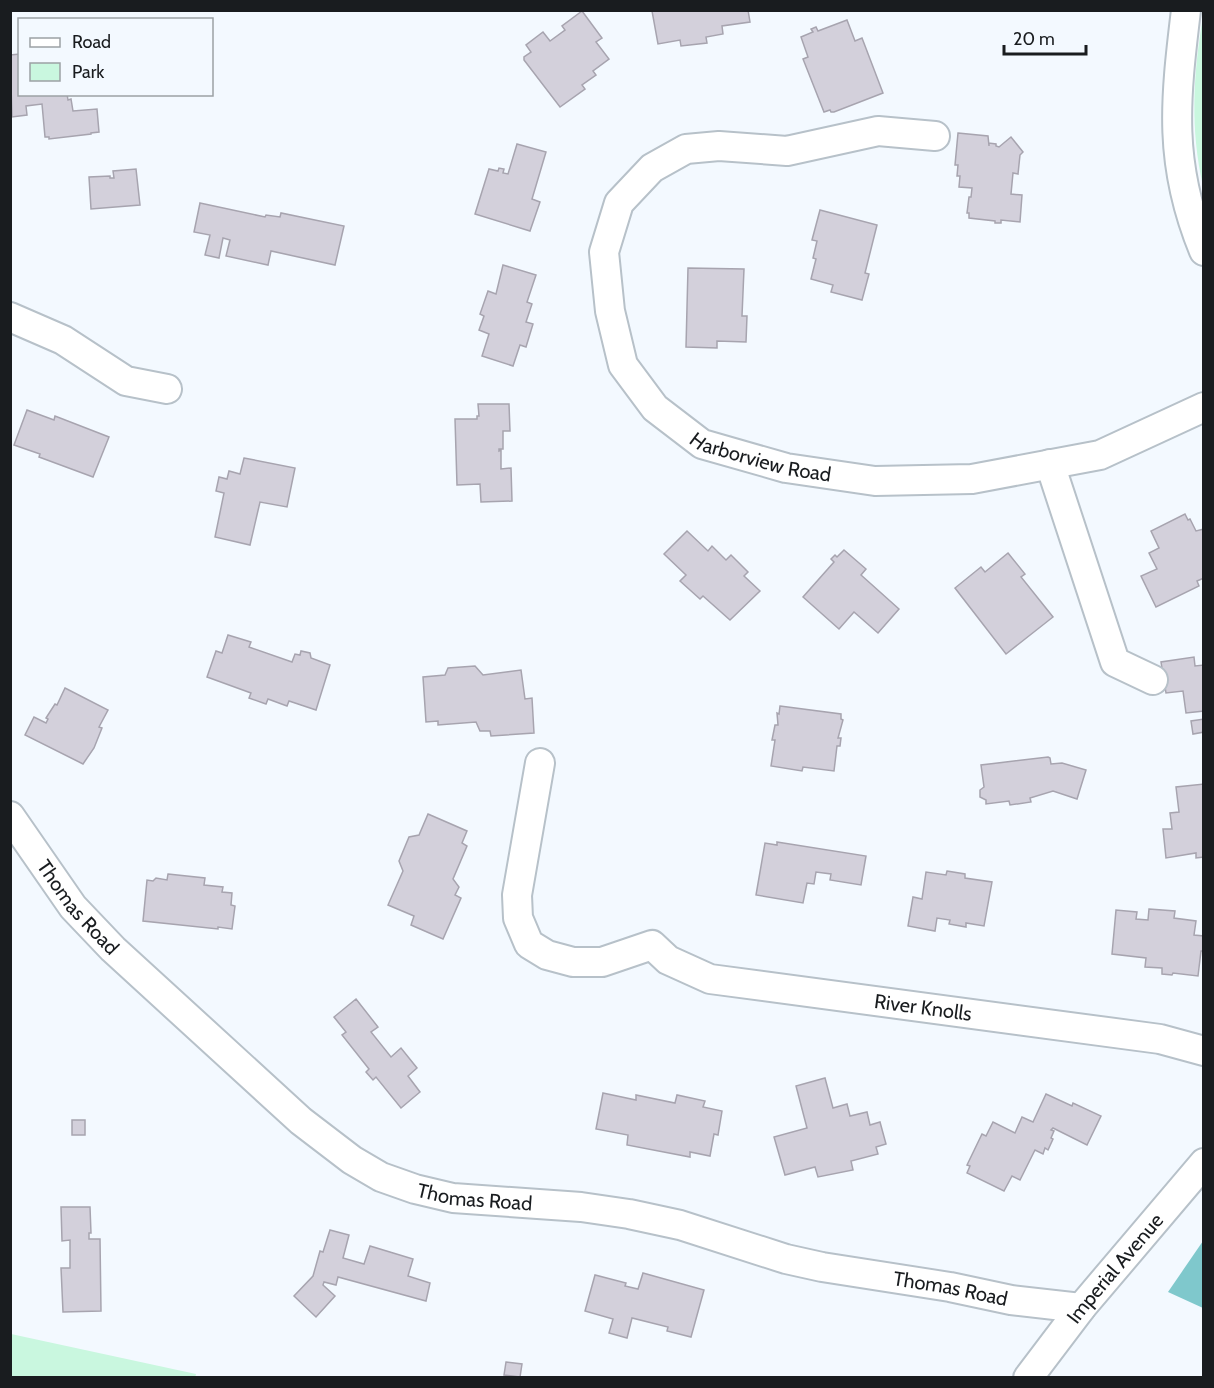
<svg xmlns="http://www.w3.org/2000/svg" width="1214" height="1388" font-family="Cabin,sans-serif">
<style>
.green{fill:#c9f7df}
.water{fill:#7fc8cc}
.building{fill:#d3d0db;stroke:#a7a4af;stroke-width:1.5}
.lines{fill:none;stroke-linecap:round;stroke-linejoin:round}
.minor-casing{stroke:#b7c1c9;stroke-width:32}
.minor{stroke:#fff;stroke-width:28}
.labels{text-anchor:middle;stroke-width:4.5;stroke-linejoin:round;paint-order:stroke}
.street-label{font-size:20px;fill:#191c1f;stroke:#f3f9ff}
</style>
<rect width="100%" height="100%" fill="#f3f9ff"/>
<g class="green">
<path d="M1203,17L1204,186H1203C1190,130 1193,74 1203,17Z"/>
<path d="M11,1334L196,1374L195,1378L11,1377Z"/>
</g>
<path class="water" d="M1203,1241V1308L1168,1292Z"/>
<g class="building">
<path d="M748,10L750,22L722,26L723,34L706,37L707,43L681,46L680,40L658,44L652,11Z"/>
<path d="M582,11L602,38L596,42L609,59L593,71L596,75L582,85L585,89L560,107L524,60V57L531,52L526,45L543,32L550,41L565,30L562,26Z"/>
<path d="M847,20L855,41L862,38L883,93L834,112H831L830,110L824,112L803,59L808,57L801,37L813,32L811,29L816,27L818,31Z"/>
<path d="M20,54V94H67L68,100L71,99L73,111L97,109L99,132L91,133V134L49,139V137H45L42,104L26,106L27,115L12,117L10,55Z"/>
<path d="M958,133L988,136L989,146V143L996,144V146L999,147L1011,137L1023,152L1020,155L1018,174L1013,173L1011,194L1022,195L1020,222L1001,220V223H995V221L969,218V213H967L969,197H971L972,188L959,187L960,176H957L958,165H955Z"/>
<path d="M517,144L546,152L532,199L540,202L530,231L475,214L489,169L498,171L499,168L504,169L503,173L508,174Z"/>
<path d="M136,169L140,205L91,209L89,177L110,176V178H114L113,171Z"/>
<path d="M200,203L265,217L266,215L280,217L281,213L344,226L335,265L271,251L268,265L226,256L230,240L223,238L219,258L205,255L210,235L194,232Z"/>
<path d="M820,210L877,225L865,273L869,274L862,300L831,292L833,285L811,279L816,259L813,258L817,241L812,240Z"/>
<path d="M503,265L536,275L527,302L532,304L526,322L533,324L526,347L520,345L513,366L482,356L489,334L479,330L484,316L480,314L488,291L496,294Z"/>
<path d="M688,268L744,269L742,316H747L746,342L717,341V348L686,347Z"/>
<path d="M478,404H509L510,431H503V449H499V451L501,450V469L511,468L512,501L481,502L480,484L457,485L455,419H477V416H479Z"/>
<path d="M27,410L54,420L55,416L109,437L93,477L39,457L40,454L14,445Z"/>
<path d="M244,458L295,468L287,507L260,502L250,545L215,537L224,493L216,491L219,477L227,479L229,471L240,474Z"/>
<path d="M1185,514L1188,520L1190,519L1196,531L1204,529V578L1197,581L1199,586L1156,607L1141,576L1157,569L1149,553L1159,548L1151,531Z"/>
<path d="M687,531L708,551L712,546L726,560L731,555L748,572L744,576L760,591L730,620L703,596L700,599L680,581L686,575L664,554Z"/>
<path d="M844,550L866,569L861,575L899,609L878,633L854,612L839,629L803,597L834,562L831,559L835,555L837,557Z"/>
<path d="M1008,553L1025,574L1021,577L1053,617L1006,654L955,588L981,567L985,572Z"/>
<path d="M228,635L251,642L249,647L292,662L295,654L300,655L301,651L310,653L311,658L330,665L316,710L289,701L287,706L268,699L266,704L249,698L251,693L207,677L216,651L222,653Z"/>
<path d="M1194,657L1195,666L1204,665V711L1186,713L1183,691L1166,693L1161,662Z"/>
<path d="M475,666L483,675L521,670L525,699L532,698L534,733L491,736L490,731H480L476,722L438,725V721L426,722L423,677L445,675L448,668Z"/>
<path d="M65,688L108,710L99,727L102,728L94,748L83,764L25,735L34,717L46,723L48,719L46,718L55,704L57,705Z"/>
<path d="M780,706L841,714V719L843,720L838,738H841L840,746H837L834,771L803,767L802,771L771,766L775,740H772L775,725H778L777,713L779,714Z"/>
<path d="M1204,719V732L1193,734L1191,721Z"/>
<path d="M1048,757L1050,758L1051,764L1062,763L1086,770L1077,799L1053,791L1030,798L1031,802L1010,805L1009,801L986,804V800L980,797V790L984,787L981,765Z"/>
<path d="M1204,784V857L1196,858V853L1166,858L1163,829H1172L1170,813L1179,812L1176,787Z"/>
<path d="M428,814L467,831L462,843L467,846L453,879L459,887L455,895L461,898L443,939L411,925L414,916L388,905L403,871L399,861L409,837L419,835Z"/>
<path d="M777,842L866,856L861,885L830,880L831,874L816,872L814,884L807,883L803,903L756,895L765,843L777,845Z"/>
<path d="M947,871L965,874V878L992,882L984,926L966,923V927L949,924L950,920L937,918L935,931L908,926L913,897L922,899L926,872L946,875Z"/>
<path d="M168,874L205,878L204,885L223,887L222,892L232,893L231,905L235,906L232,929L218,927V929L143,921L147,880L153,881L156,878L167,880Z"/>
<path d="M1149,909L1175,911L1174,918L1196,921L1194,935L1204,936V951H1201L1198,976L1173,973L1172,975L1162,974V968L1145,967L1146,958L1112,954L1116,910L1137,912L1136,919L1148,920Z"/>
<path d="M356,999L378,1027L371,1032L391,1057L401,1048L417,1068L408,1076L420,1092L401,1108L376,1077L373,1080L366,1072L369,1069L342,1035L346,1032L334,1017Z"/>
<path d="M825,1078L833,1108L847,1104L850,1116L867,1112L870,1125L880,1122L886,1144L876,1147L878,1154L851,1161L853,1170L818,1177L815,1167L785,1175L774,1137L807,1128L796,1086Z"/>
<path d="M603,1093L636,1100V1095L675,1103L677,1095L705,1101L703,1107L722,1111L718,1135L714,1134L710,1156L690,1152V1157L627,1145L628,1135L596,1129Z"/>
<path d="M1046,1094L1072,1106L1073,1103L1101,1116L1087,1145L1053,1128L1051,1130L1054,1131L1051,1138L1053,1139L1048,1150L1045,1148L1043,1154L1035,1150L1020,1180L1012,1176L1004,1191L967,1173L970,1166L967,1165L982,1134L986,1136L993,1122L1015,1133L1022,1117L1033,1122Z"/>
<rect x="72" y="1120" width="13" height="15"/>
<path d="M61,1207H90L91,1233H89V1239H100L101,1311L63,1312L61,1268H70V1240L62,1241Z"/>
<path d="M330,1230L349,1235L343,1258L364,1264L370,1246L413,1259L408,1276L430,1283L426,1301L338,1277L336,1285L324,1282L323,1285L335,1296L316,1317L294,1296L313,1276L320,1251L323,1252Z"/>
<path d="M643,1273L704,1290L691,1337L667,1331L668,1327L632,1318L627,1338L609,1333L613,1319L585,1311L595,1275L626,1283L625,1286L638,1289Z"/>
<path d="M506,1362L522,1364L520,1377L504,1375Z"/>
</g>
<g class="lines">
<defs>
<g id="minor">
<path d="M1186,10C1175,101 1168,164 1204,251"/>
<path id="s1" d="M935,136L878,131L787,151L719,146L686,149L652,168L619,203L604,252L610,311L623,365L655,408L702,444L786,468L875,481L972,479L1100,455L1204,407"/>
<path d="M10,317L63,340L126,381L167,389"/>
<path d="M1050,464L1115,662L1153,680"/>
<path id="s2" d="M540,763L517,895L518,918L529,944L547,955L573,962H602L652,945L668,960L710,979L1160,1039L1204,1051"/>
<path id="s3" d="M10,816L73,907L113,949L301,1121L352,1160L381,1177L415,1189L453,1198L581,1207L629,1214L680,1225L786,1259L822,1267L950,1287L1011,1300L1081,1308"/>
<path id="s4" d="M1028,1378L1081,1308L1204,1163"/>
</g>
</defs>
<use href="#minor" class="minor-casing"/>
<use href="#minor" class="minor"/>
</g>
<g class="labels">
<g class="street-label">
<text dy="7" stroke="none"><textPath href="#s1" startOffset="678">Harborview Road</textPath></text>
<text dy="7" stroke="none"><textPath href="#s3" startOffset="114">Thomas Road</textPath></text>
<text dy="7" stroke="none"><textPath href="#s2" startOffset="598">River Knolls</textPath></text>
<text dy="7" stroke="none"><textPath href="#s3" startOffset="618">Thomas Road</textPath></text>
<text dy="7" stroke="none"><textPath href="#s4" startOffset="140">Imperial Avenue</textPath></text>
<text dy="7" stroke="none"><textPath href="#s3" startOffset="1104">Thomas Road</textPath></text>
</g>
</g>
<rect width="1214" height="1388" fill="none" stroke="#191c1f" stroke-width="24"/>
<rect x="18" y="18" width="195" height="78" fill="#f3f9ff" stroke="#9ca1a5" stroke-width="1.5"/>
<rect x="30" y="38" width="30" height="9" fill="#ffffff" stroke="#9ca1a5" stroke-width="1.5"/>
<text x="72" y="48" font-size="18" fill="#191c1f">Road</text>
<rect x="30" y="63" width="30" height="18" fill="#c9f7df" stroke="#9ca1a5" stroke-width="1.5"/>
<text x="72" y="78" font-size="18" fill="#191c1f">Park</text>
<path d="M1004 45v9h82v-9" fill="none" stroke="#191c1f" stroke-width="3"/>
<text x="1013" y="45" font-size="18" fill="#191c1f" stroke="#f3f9ff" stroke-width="4.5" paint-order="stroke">20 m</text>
</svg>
